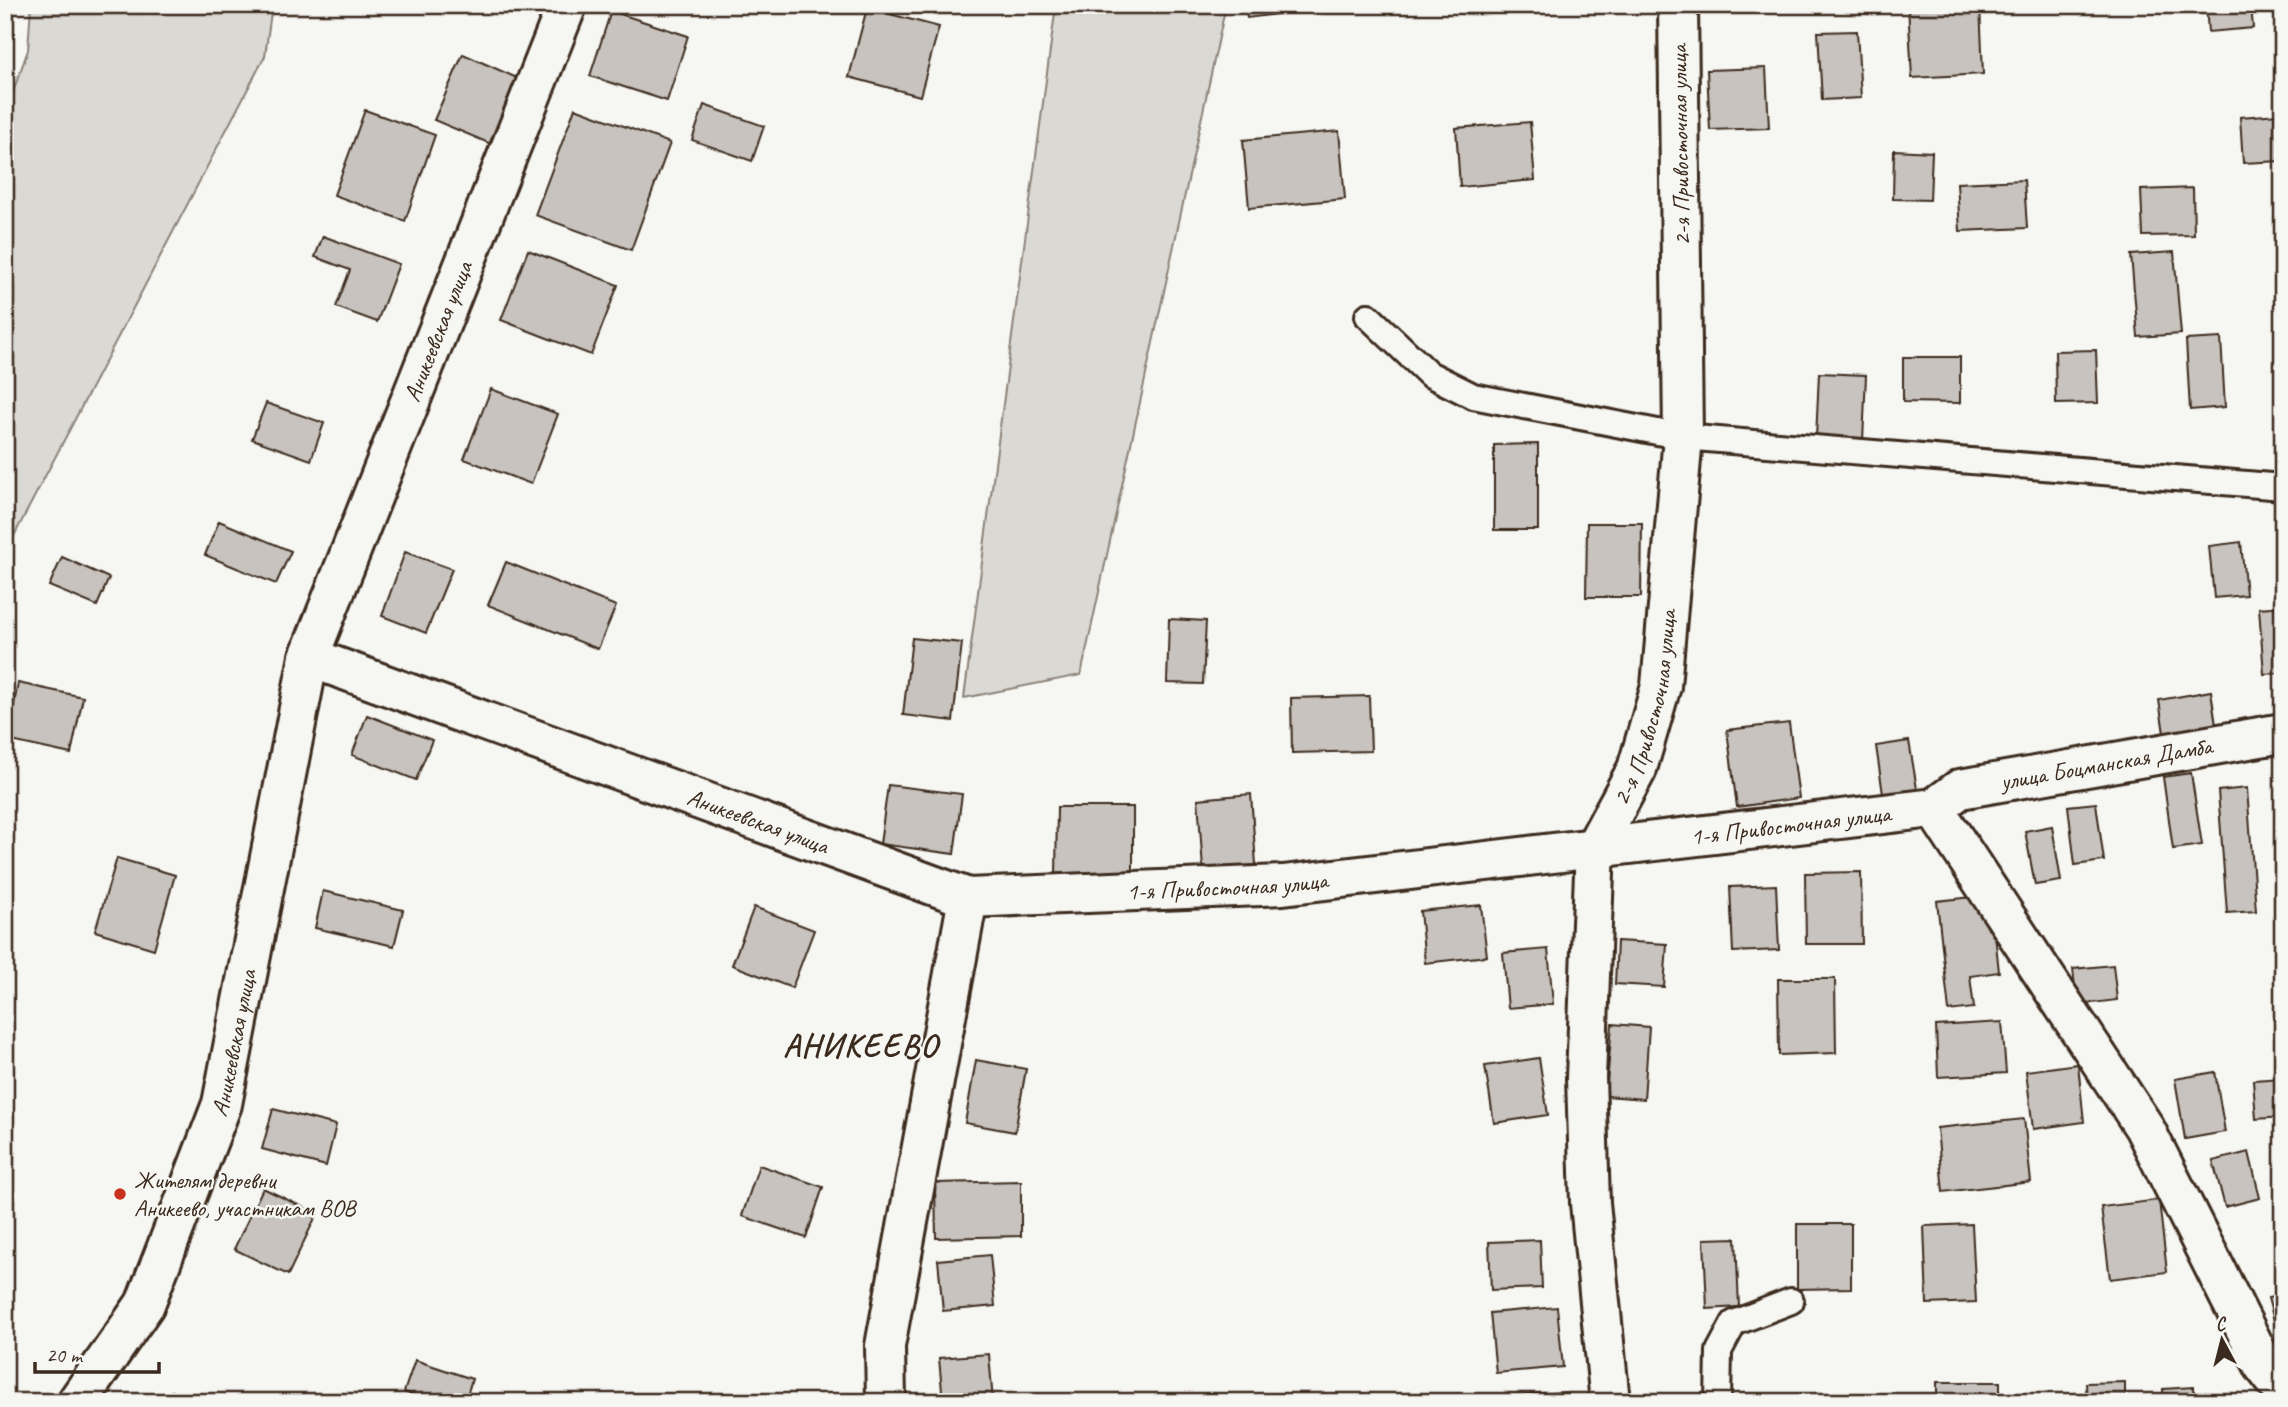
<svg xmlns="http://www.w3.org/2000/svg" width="2288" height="1407" font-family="Caveat,sans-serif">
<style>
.green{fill:#dad9d3;stroke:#8a8278;stroke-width:2}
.building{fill:#c8c3be;stroke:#3b2a1e;stroke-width:2}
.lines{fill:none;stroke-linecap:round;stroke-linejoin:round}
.service-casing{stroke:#3b2a1e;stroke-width:30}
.minor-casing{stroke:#3b2a1e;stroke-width:44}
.service{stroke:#f6f6f2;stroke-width:24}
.minor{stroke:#f6f6f2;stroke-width:38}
.poi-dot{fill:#c8321e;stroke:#f6f6f2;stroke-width:2.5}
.labels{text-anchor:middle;stroke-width:5;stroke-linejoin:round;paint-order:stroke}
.street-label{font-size:24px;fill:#3b2a1e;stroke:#f6f6f2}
.poi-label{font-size:24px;fill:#3b2a1e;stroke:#f6f6f2;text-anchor:start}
.district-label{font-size:32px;font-weight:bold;letter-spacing:2px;fill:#3b2a1e;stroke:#f6f6f2}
</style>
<rect width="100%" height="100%" fill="#f6f6f2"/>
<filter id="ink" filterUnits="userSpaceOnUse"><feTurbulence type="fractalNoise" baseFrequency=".0143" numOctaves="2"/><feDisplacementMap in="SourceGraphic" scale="14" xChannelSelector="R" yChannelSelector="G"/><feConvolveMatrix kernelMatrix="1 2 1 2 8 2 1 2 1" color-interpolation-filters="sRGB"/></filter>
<g filter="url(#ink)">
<g class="green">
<path d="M31,5H272L265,56L5,553V114L28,50Z"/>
<path d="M1056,5H1226L1081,675L964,698Z"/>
</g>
<g class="building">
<path d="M1245,5H1292L1293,12L1247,18Z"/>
<path d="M1908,5H1980L1983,74L1912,78Z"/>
<path d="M2206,5H2251L2253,28L2208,32Z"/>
<path d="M867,8L939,27L920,96L849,77Z"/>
<path d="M611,11L688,36L667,101L590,76Z"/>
<path d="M1857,31L1861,98L1822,100L1818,32Z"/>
<path d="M463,54L526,82L498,147L434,120Z"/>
<path d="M1766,68L1769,128L1710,130L1707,70Z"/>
<path d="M704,105L764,126L752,161L692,140Z"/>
<path d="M575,108L670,143L631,250L535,215Z"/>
<path d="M365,110L435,135L405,221L334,195Z"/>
<path d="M2279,114L2282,161L2243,163L2240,117Z"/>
<path d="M1530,122L1535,180L1460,187L1456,128Z"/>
<path d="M1339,131L1345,199L1249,208L1243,140Z"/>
<path d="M1894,150L1932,152L1930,200L1893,199Z"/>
<path d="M2024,180L2027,228L1960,231L1957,183Z"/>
<path d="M2193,188L2194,235L2143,236L2141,190Z"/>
<path d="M323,236L399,264L377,322L336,307L350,270L315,257Z"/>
<path d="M528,250L618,285L591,355L501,320Z"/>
<path d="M2174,252L2181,334L2138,337L2131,255Z"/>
<path d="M2221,338L2225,407L2190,410L2186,340Z"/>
<path d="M2096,350L2098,403L2056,404L2055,351Z"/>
<path d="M1903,357H1960V403L1903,402Z"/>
<path d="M1819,373L1866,375L1863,441L1816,438Z"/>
<path d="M491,389L558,414L531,484L464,459Z"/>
<path d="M266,403L324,423L311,460L252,439Z"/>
<path d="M1538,444V530H1494V445Z"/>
<path d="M219,521L291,551L276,584L205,555Z"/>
<path d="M1587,523H1642L1641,597H1586Z"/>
<path d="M2241,542L2246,595L2214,598L2209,546Z"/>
<path d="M405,552L452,569L426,633L382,616Z"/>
<path d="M62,557L109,578L97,606L49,586Z"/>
<path d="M506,562L616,606L598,649L488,605Z"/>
<path d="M2283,606V673L2264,674L2259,608Z"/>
<path d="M1169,619L1206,621L1203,684L1167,683Z"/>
<path d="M912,638L962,643L953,721L903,715Z"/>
<path d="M18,683L83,697L71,754L7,740Z"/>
<path d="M2211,691L2217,732L2165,740L2159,700Z"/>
<path d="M1369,696L1371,751L1292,753L1291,698Z"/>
<path d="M367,715L432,740L416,780L352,755Z"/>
<path d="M1789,723L1799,798L1737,807L1727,730Z"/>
<path d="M1909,741L1918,795L1884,801L1876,746Z"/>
<path d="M2191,773L2202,845L2173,849L2163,777Z"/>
<path d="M888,785L962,794L954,854L880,844Z"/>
<path d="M2247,788L2256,911L2227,913L2218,791Z"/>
<path d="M1251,794L1256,865L1203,869L1198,799Z"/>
<path d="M2096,803L2104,861L2075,865L2068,806Z"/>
<path d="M1057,807H1133V877H1056Z"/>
<path d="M2052,826L2061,881L2035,885L2025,831Z"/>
<path d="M117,858L175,875L154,949L95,931Z"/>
<path d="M1861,872L1862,944H1806L1805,873Z"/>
<path d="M1776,885L1779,950L1733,952L1730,887Z"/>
<path d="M323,891L403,910L394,946L315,928Z"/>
<path d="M1991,895L1999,972L1970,976L1974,1008L1949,1011L1937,901Z"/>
<path d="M1481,905L1487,956L1425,963L1420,911Z"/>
<path d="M754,907L814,930L792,988L732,965Z"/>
<path d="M1617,941L1667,944L1664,987L1615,984Z"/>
<path d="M1548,949L1553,1004L1508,1008L1503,953Z"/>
<path d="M2113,965L2117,1000L2077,1005L2073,969Z"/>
<path d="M1778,979H1835L1836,1053L1779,1055Z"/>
<path d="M2002,1022L2006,1073L1938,1077L1936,1026Z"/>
<path d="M1612,1024L1649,1027L1644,1099L1606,1096Z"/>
<path d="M1539,1058L1548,1115L1494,1123L1485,1066Z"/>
<path d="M976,1060L1026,1069L1015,1132L965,1123Z"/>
<path d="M2078,1064L2084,1122L2033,1129L2026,1071Z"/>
<path d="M2215,1072L2225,1132L2185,1139L2175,1079Z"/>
<path d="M2283,1078V1117L2256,1119L2253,1080Z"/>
<path d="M273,1109L336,1125L326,1166L262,1149Z"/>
<path d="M2024,1119L2031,1182L1943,1192L1937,1128Z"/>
<path d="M2249,1152L2260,1198L2225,1207L2213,1161Z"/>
<path d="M759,1165L823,1187L806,1238L742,1216Z"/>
<path d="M1021,1181V1236L936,1238L935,1183Z"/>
<path d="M263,1188L317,1214L288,1275L234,1249Z"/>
<path d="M2159,1200L2167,1272L2110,1279L2101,1207Z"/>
<path d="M1797,1224H1851V1288L1797,1289Z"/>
<path d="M1972,1224L1976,1302L1927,1304L1924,1226Z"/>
<path d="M1736,1238L1739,1307L1707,1309L1704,1239Z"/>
<path d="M1540,1240L1542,1288L1491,1290L1489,1242Z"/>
<path d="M990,1255L995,1306L943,1311L938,1260Z"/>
<path d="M2283,1295V1354L2268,1298Z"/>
<path d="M1557,1307L1563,1367L1496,1373L1490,1313Z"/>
<path d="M989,1354L993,1402H943L939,1358Z"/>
<path d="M415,1360L472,1379L465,1402H434L404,1392Z"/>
<rect x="1937" y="1382" width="63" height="20"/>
<path d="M2125,1382V1402H2087L2086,1383Z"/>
<path d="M2194,1387L2195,1402H2164L2163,1389Z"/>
<path d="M172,1391L202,1402H168Z"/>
<path d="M1565,1392V1402H1489V1397Z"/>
</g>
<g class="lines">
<defs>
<g id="service">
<path d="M1368,316L1429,374L1473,396L1683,437L2283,487"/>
<path d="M1718,1402L1719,1351L1734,1323L1791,1301"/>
</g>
<g id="minor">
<path id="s1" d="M309,657L968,898L1283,885L1934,808L1960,789L2283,733"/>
<path d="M1934,808L2144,1127L2264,1366L2283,1390"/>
<path id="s2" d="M77,1402L145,1304L222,1104L309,657L567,5"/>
<path d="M886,1402L885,1346L968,898"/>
<path id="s3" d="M1610,1402L1590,1203L1586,1078L1595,847L1637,769L1661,686L1683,437L1678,5"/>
</g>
</defs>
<use href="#service" class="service-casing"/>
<use href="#minor" class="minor-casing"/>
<use href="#service" class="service"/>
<use href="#minor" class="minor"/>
</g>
</g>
<circle class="poi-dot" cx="120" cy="1194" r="7"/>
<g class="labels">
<g class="street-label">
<text transform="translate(1680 145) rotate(-91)" y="8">2-я Привосточная улица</text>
<text dy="8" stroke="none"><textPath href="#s2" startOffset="1139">Аникеевская улица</textPath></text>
<text dy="8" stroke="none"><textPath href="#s3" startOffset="707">2-я Привосточная улица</textPath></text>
<text dy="8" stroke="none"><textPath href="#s1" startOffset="1853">улица Боцманская Дамба</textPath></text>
<text dy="8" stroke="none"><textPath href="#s1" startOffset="478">Аникеевская улица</textPath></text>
<text dy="8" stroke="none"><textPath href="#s1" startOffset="1528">1-я Привосточная улица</textPath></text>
<text dy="8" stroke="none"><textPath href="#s1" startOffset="961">1-я Привосточная улица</textPath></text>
<text dy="8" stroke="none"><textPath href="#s2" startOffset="396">Аникеевская улица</textPath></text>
</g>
<g class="poi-label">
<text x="134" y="1188">Жителям деревни<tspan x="134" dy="28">Аникеево, участникам ВОВ</tspan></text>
</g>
<g class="district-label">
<text x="861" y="1056">АНИКЕЕВО</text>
</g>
</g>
<rect width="2288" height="1407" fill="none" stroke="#f6f6f2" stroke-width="28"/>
<rect x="14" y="14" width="2260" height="1379" fill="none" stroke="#3b2a1e" stroke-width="2.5" filter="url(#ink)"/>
<g transform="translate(2222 1340) rotate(353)" stroke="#f6f6f2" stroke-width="5" paint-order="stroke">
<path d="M0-5L12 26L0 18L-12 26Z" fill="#3b2a1e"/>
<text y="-10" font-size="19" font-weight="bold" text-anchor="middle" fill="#3b2a1e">С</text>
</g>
<path d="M35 1362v10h124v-10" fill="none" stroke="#3b2a1e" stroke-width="3.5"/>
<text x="46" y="1362" font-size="21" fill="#3b2a1e" stroke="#f6f6f2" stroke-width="5" paint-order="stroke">20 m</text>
</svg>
